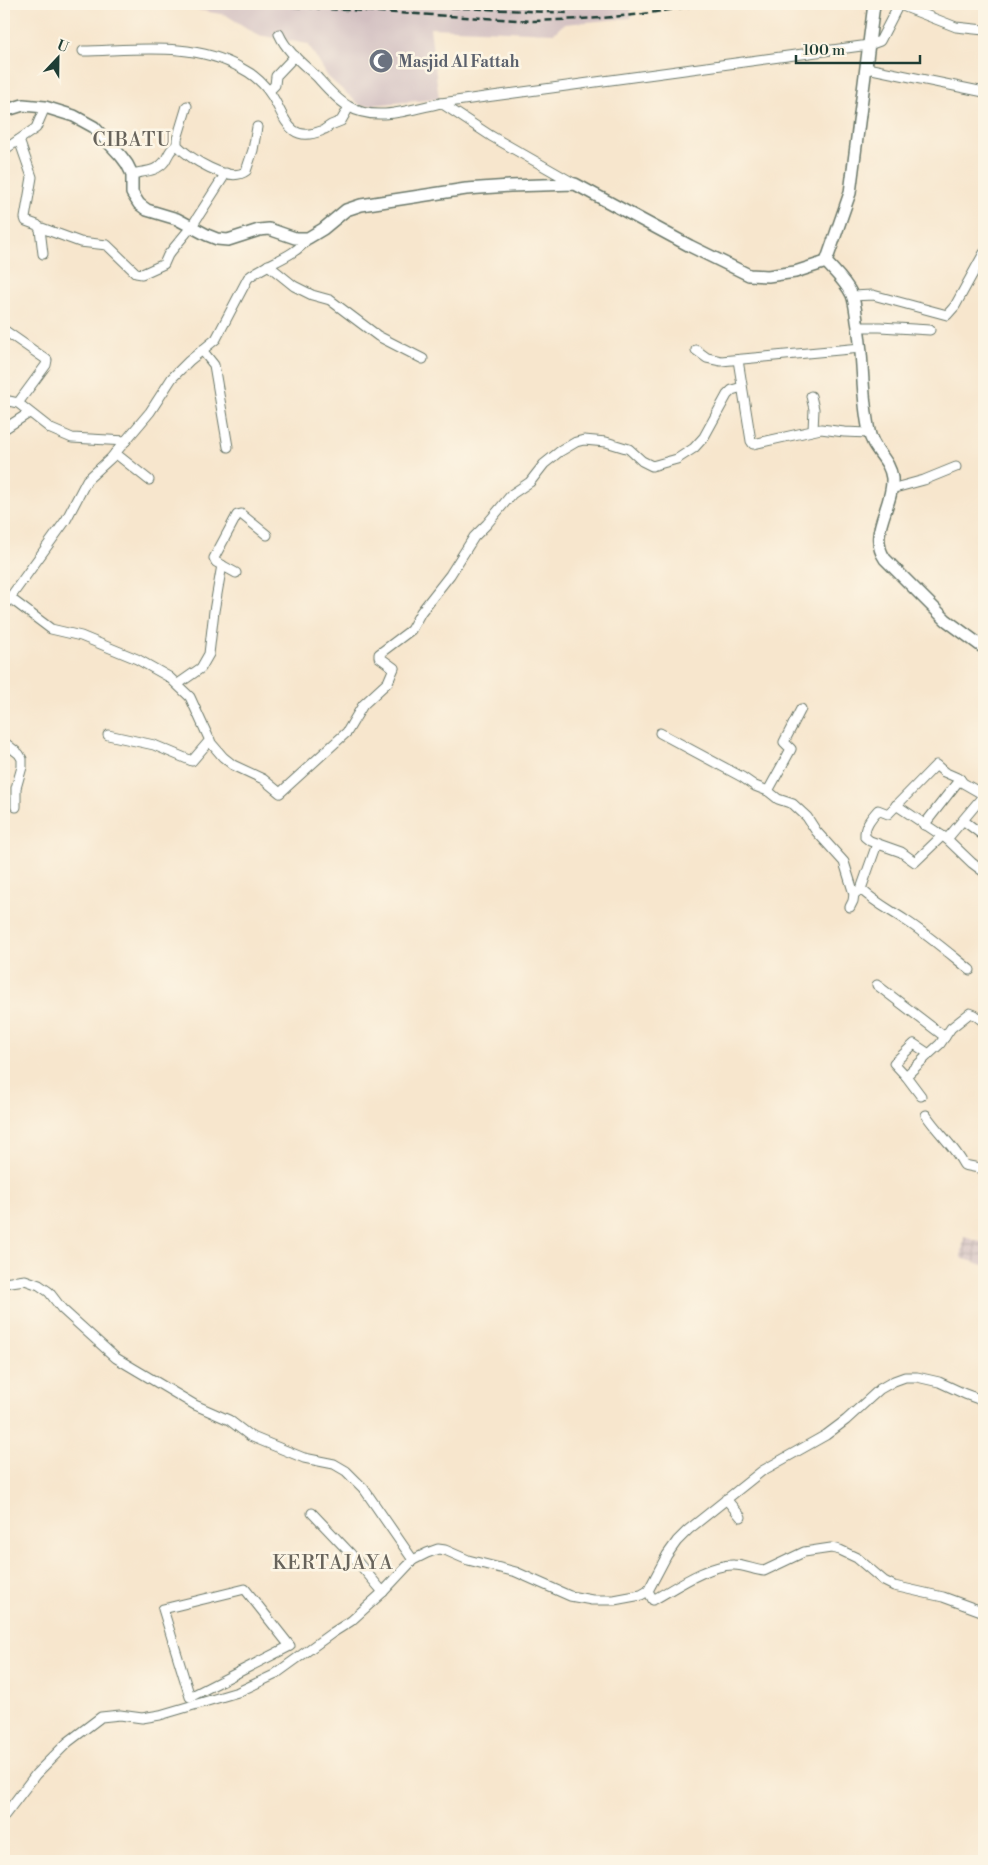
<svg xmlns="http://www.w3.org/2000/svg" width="988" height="1865" font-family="'Libre Bodoni',serif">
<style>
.industrial{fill:url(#industrial-grid)}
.railway{fill:#d2bfc1}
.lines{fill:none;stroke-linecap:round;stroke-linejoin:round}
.minor-casing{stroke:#6b786a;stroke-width:11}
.major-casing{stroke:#6b786a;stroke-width:14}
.minor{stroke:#fff;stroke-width:9}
.major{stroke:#fff;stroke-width:11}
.rail{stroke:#1f3d34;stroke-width:2.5;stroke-dasharray:8 4;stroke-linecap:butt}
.labels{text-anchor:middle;stroke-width:5;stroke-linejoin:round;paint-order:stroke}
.worship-label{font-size:16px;font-weight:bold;fill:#5b616d;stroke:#fcf5e5;text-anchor:start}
.quarter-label{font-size:19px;letter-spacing:1px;fill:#67635b;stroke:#fcf5e5}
</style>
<defs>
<pattern id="industrial-grid" width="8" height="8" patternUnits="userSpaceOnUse" patternTransform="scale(1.25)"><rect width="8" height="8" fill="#d2bfc1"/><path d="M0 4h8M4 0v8" fill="none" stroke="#aa9c9e"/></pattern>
</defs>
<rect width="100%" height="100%" fill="#fcf5e5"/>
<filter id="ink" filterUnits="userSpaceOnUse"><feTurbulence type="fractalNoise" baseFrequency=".02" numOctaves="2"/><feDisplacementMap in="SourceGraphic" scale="10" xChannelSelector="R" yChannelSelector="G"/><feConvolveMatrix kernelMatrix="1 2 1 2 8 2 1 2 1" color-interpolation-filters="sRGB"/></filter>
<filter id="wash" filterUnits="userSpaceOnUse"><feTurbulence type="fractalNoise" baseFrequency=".0096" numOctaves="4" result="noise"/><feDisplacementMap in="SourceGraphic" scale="20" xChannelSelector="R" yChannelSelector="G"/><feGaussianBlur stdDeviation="1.12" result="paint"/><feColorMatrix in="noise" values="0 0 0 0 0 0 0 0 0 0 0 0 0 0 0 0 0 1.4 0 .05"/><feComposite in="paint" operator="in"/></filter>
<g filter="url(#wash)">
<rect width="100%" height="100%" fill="#f7e6cd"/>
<path class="industrial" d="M964,1237L984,1243V1265L961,1258Z"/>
<path class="railway" d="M165,4H631V18L564,24L554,33L430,28L439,99L361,106L328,77L308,44L258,35L226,15Z"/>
</g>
<g filter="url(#ink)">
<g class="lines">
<defs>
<g id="minor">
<path d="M279,34C287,52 303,64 317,77C326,87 336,99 348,106C375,123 412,109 441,103L869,45L880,41L897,8L900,5L956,27L984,30"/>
<path d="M83,51C135,50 194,41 241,68C253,74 265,85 272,96C285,116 288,144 321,131"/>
<path d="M867,68L984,92"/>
<path d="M269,91L275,85L276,76L295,56"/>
<path d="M441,103L491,136L575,184"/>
<path d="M187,106L177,139V145C189,158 229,184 246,171L253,150L257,127"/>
<path d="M325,129L331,125L341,121L349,107"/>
<path d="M19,140L32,177L25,218L26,221L37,225L40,229L43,254"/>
<path d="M4,150L36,128L45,107"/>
<path d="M132,174C144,171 157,172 165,161C169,154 170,149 177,145"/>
<path d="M39,227L80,242L107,245L136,273L142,274L164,264L168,255L192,226L226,173"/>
<path d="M268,265L294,286L312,295L330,300L378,336L423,359"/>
<path d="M852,296L873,295L947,315L955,306L984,253"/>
<path d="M858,327H880L930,330"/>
<path d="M4,330L47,360L46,365L18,403"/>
<path d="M202,350L214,365L228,447"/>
<path d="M696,350L707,358L721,361L861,348"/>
<path d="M738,360L751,441L753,444L821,429L844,432L869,433"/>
<path d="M811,396L814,409L813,430"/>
<path d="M4,400L18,403L51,429L72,438L126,441"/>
<path d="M4,429L29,413"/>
<path d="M115,453L149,480"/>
<path d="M891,489L924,480L956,467"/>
<path d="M236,573L216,562L214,558L237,515L241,514L267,535"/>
<path d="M10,598L51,629L81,636L137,659L169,677L190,697L211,743L223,757L233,765L263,779L280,793L347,732L363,705L388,682L394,668L379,657V654L411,630L421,612L450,575L474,537L487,524L512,494L530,482L544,464L559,452L576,442L584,440L606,442L629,449L642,461L652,466L677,459L694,448L704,437L727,395L732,390L742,387"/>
<path d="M4,606L66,520L87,480L111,458L150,412L172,378L189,361L216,339L248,278C266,263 294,258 308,238"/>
<path d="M178,684L201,668L209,654L214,611L222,565"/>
<path d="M660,733L742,777L755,786L768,791L778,799L793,804L807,817L816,831L844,862L854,894L861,889"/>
<path d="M108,735L154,745L192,761L210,740"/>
<path d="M4,742L19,754L22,759V767L16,788V807"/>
<path d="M768,791L791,749L784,742L785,740L801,709"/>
<path d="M896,805L947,839L972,863L984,872"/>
<path d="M964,821L984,836"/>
<path d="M924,825L960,779"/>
<path d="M942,836L915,862L901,852L870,841L865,837C864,826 871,818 878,810L888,814L936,765L944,772L960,779L963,783L984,795"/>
<path d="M947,839L984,795"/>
<path d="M877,844L861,889C874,902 890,910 905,920C928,935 949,953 970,970"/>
<path d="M850,907L853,901L854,894"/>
<path d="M877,985L945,1037"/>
<path d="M929,1054L906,1076L894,1063L914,1044L929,1054L940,1044L951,1028L970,1013L975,1015L984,1022"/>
<path d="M906,1076L921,1096"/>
<path d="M926,1115C938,1133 954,1146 964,1165L984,1169"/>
<path d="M4,1283L25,1280L39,1285L49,1292L62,1309L116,1358L195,1405L229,1420L250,1436L304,1458L334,1464L346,1471L364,1489L413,1560"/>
<path d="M726,1499L741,1517"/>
<path d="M312,1513L350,1553L383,1592"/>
<path d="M245,1589L290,1646L190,1697L163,1609Z"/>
<path d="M648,1591L653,1600C675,1588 709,1564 734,1565C745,1565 754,1570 764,1571L804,1552L831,1548L840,1550L857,1558L884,1581L894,1586L943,1597L984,1612"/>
<path d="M4,1816L36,1774L68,1742L101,1717L120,1715L142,1718L160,1715L238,1692L274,1675L332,1633L351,1621L383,1592L413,1560L427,1553L438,1549L445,1550L468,1560L516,1572L570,1596L592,1600H614L641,1595L648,1591L667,1555L677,1541L688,1530L762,1471L826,1435L846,1420L880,1389L894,1381L905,1377H917L939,1382L965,1394L984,1401"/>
</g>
<g id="major">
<path d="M4,111L23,105L45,107L74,116L94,127L121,156L127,164L132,174V193L139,204L147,210L177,219L207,235L217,239L228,240L259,230L269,229L295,238H308L323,229L346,210L361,205L466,189L510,186L575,184L690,246L749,275L768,276L795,272L826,262"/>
<path d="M826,262C835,272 846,282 852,295C855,303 856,313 857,321C864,357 861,395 869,431C872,450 890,459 892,478C894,506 867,533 885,559L946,620L984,648"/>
<path d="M826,262L850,193L874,4"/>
</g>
</defs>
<use href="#minor" class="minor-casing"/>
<use href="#major" class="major-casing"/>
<use href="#minor" class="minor"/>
<use href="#major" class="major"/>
<g class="rail">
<path d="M245,4L534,21L602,18L643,14L706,4"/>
<path d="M379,4L569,13"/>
</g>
</g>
</g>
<defs>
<symbol id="mosque-disc" viewBox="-11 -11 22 22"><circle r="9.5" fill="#6b7280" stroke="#fcf5e5"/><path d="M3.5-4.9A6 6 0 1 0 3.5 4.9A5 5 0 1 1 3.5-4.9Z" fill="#fff"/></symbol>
</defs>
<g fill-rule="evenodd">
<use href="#mosque-disc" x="367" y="47" width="28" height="28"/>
</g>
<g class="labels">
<g class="worship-label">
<text x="398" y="67">Masjid Al Fattah</text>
</g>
<g class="quarter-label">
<text x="132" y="146">CIBATU</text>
<text x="333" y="1569">KERTAJAYA</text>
</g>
</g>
<rect width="988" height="1865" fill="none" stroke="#fcf5e5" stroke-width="20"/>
<g transform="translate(58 58) rotate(22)" stroke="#fcf5e5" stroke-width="4" paint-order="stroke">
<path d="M0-4L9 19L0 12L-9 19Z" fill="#1f3d34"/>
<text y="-8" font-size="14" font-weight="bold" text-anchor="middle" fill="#1f3d34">U</text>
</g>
<path d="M796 55v8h124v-8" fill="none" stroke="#1f3d34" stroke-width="2.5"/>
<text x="803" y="55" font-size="15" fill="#1f3d34" stroke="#fcf5e5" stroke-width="4" paint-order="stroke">100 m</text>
</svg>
